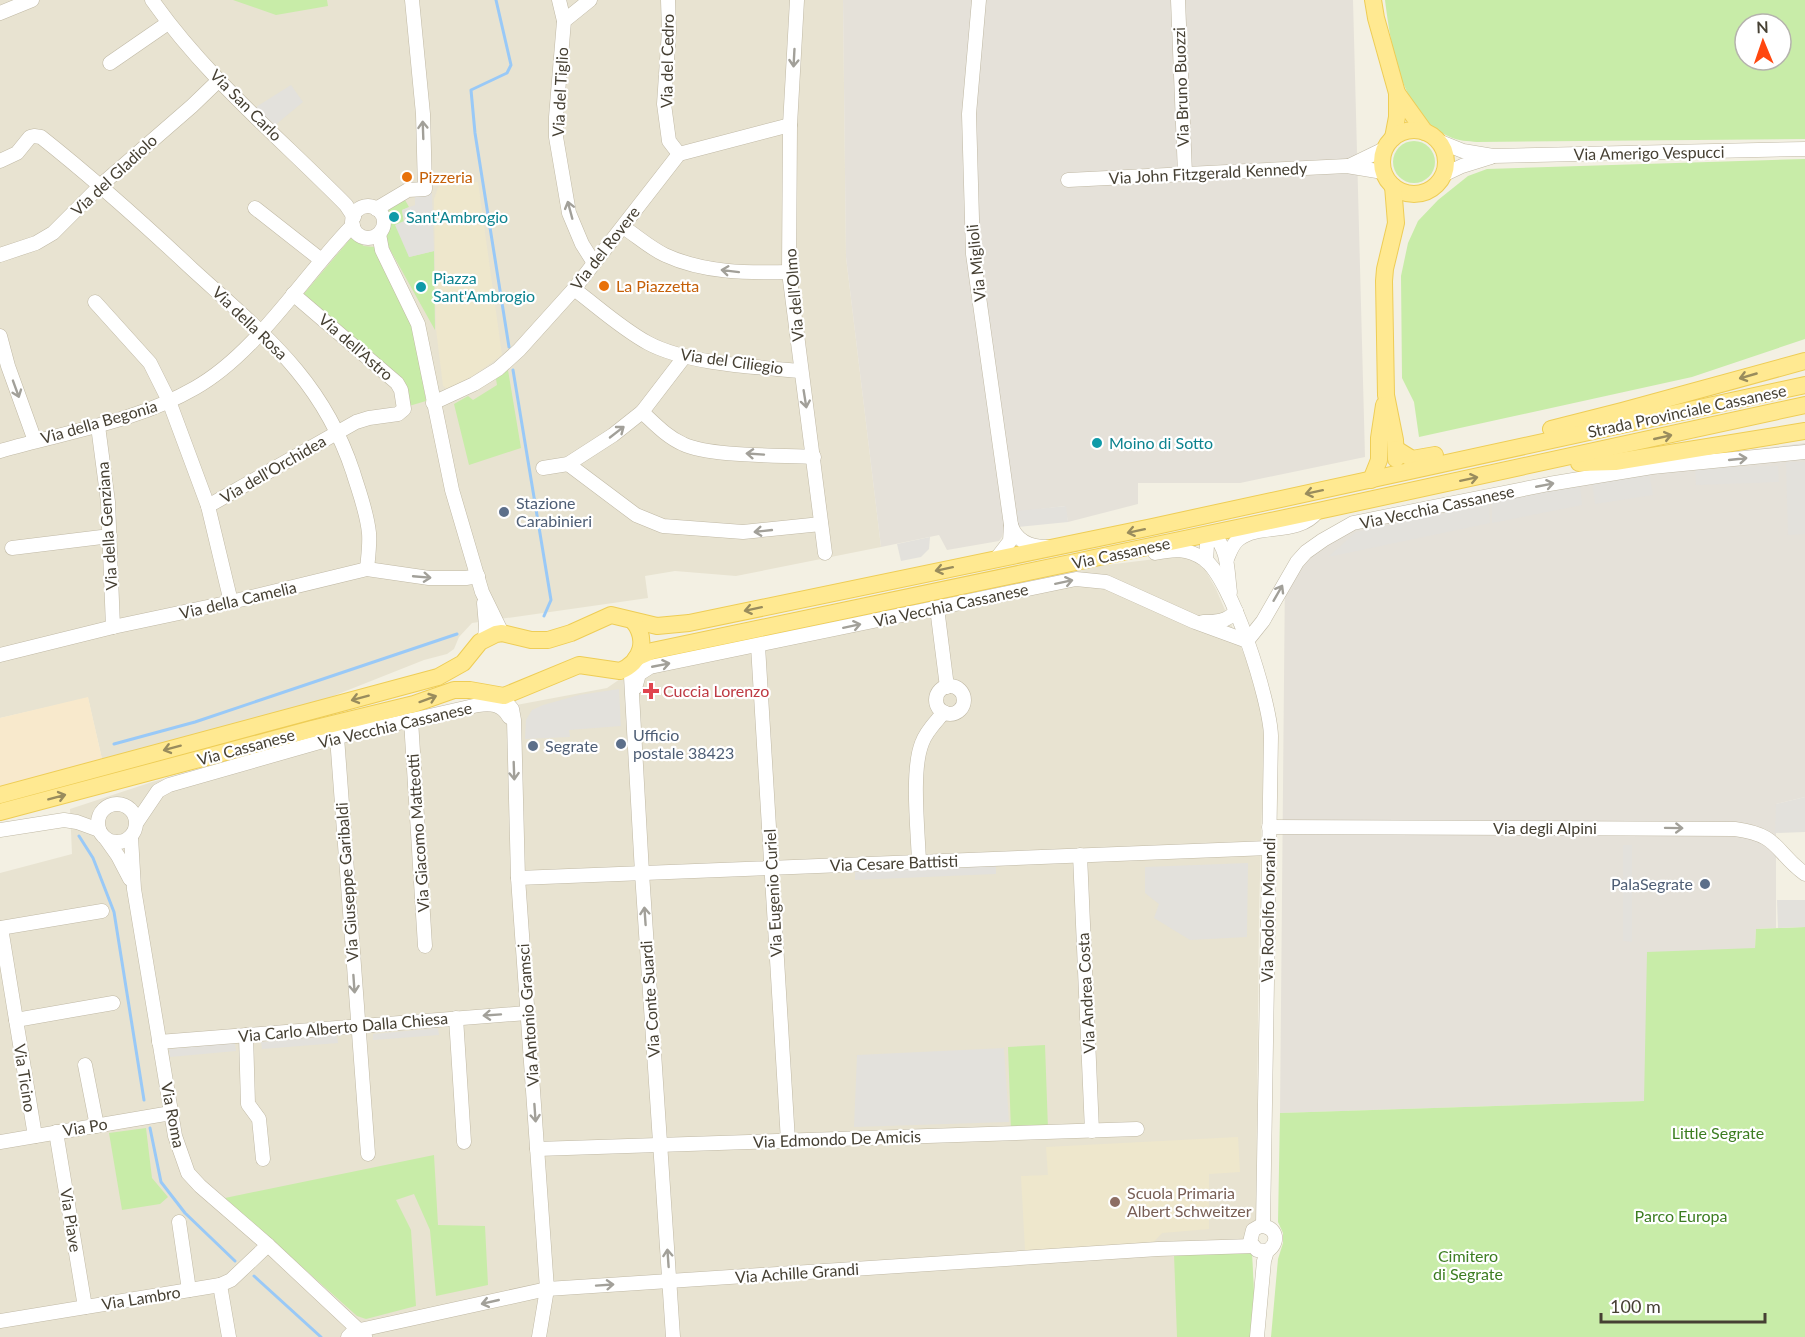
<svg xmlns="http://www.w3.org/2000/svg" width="1805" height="1337" font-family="Lato,sans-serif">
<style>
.residential{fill:#e8e3d1}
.commercial{fill:#f8e9cc}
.industrial{fill:#e5e1d9}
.education{fill:#eee7cc}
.green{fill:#c8eca8;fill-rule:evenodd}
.parking{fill:#e3e1dc}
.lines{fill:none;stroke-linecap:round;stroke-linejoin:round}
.stream{stroke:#99c9f7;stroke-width:3}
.minor-casing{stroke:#c0b9a5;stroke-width:15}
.major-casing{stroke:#eecd56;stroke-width:18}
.minor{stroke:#fff;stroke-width:14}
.major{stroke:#ffe991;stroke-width:16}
.oneway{stroke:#a2a099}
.oneway2{stroke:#998c5d}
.food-dot{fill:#e8710a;stroke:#fff;stroke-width:2}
.culture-dot{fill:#0f9aa8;stroke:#fff;stroke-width:2}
.service-dot{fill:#5c6f8a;stroke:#fff;stroke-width:2}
.health-dot{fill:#e0444e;stroke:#fff;stroke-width:2}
.education-dot{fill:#8d6e63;stroke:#fff;stroke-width:2}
.labels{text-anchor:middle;stroke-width:4.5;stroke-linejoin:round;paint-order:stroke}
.street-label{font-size:16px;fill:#464033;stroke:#fff}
.food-label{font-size:16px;fill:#c56008;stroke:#fff;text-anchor:start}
.culture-label{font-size:16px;fill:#0d838f;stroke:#fff;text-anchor:start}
.service-label{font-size:16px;fill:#4e5e75;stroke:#fff;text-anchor:start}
.health-label{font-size:16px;fill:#be3a42;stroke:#fff;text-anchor:start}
.park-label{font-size:16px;fill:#3c7d21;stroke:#fff}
.education-label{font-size:16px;fill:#785e54;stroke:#fff;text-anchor:start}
</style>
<rect width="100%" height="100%" fill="#f3f0e3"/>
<g class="residential">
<path d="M0,0H843L846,257L881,547L736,576L675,571L645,576L648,598L472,623L459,637L454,649L447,654L424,660L308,706L102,759L88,698L0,718Z"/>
<path d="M1180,556L1190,557L1203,566L1216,589L1249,666L1261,703L1264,739L1259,912L1256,1221L1250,1230L1254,1292L1250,1337H0V873L72,854L70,809L152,782L473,699L511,706L607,688L649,659L1082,568Z"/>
</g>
<path class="commercial" d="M88,697L102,759L0,789V718Z"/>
<g class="industrial">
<path d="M843,0H1353L1365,457L1240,483H1138V504L1068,522L1065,506L1016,512L1018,527L1004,529L1002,537L999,541L947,550L939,535L881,547L846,257Z"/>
<path d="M1805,443V797L1776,804V928L1756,929L1755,948L1645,1101L1280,1113L1285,571L1321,534L1649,463Z"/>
</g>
<g class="education">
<path d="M478,182L502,355L473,376L448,390L443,386L436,329L434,199L439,185Z"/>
<path d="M1238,1137L1240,1172L1209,1174V1229L1162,1233L1153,1243L1025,1250L1021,1176L1048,1175L1046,1147Z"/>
</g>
<g class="green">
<path d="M233,0H327L328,6L276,15Z"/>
<path d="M1385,0H1805V139L1477,142C1468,141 1458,141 1450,137C1401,115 1391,47 1385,0ZM1745,24H1781V60H1745Z"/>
<circle cx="1414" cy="162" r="21"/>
<path d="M1805,159V339L1692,377L1419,437L1414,402L1402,378L1401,276L1408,243L1418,221L1438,200L1468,176L1487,169Z"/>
<path d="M405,200L409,207L402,210L409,257L434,251L435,330L383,237L389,227V209Z"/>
<path d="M351,238L364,246L374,247L411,320L414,327L426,401L409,406L405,390L302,296Z"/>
<path d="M508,370L521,448L469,465L454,404L468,396L473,400L497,385L496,379Z"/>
<path d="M1805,927V1337H1271L1278,1259L1283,1243V1233L1278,1222L1280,1113L1644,1101L1647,952L1755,948L1756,929Z"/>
<path d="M1045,1045L1048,1129L1011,1131L1008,1047Z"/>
<path d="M146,1128L152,1178L168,1197L160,1204L122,1210L109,1133Z"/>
<path d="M434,1155L438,1225L485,1226L488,1285L436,1296L430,1230L414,1194L396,1200L411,1230L416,1306L366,1319L357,1316L225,1198Z"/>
<path d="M1252,1252L1254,1292L1250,1337H1177L1174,1254Z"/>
</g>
<g class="parking">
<path d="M291,85L303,102L274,126L256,107Z"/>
<path d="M415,193H432L434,251L409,257L395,225L404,221L402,210L415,205Z"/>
<path d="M1786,462H1805V534L1788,535Z"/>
<path d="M1778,466L1779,482L1696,485L1695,468Z"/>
<path d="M1649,473L1653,495L1595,504L1592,482Z"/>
<path d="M1580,485L1582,505L1492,523V503Z"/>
<path d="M1489,504L1490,523L1328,557L1356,532Z"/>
<path d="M1066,506L1068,522L1018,527L1016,511Z"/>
<path d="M930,537L929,549L921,557L901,561L897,544Z"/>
<path d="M619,689L621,726L569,730L570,737L525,739L526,720L532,710L543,705L579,695Z"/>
<path d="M1805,797V832L1775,833L1776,804Z"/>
<path d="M1623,845H1632V942L1623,941Z"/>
<path d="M1248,863L1247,937L1190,940L1154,918L1159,904L1145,893V867Z"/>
<path d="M996,866V874L855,880V872Z"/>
<path d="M1805,900V927L1778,928L1777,900Z"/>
<path d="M438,1028L439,1035L373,1040V1034Z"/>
<path d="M337,1035L338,1043L262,1049L261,1042Z"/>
<path d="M235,1043L236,1051L170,1057L169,1049Z"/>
<path d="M1004,1048L1009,1122L854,1127L857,1055Z"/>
</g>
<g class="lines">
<g class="stream">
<path d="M496,0L511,65L507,73L471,90L475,133L509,347"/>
<path d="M513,370L551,600L544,616"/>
<path d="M114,744L195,722L457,634"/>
<path d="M79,836L93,858L114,912L144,1100"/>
<path d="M150,1128L161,1182L185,1213L235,1261"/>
<path d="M254,1276L321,1337"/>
</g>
<defs>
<g id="minor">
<path d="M152,0C206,77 280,138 346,205L354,217"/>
<path d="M559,0L564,21"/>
<path d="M590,0L564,21L556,117V137L569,213L582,244L594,263"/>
<path d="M668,0L669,31L664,104L669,141L679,154"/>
<path d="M797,0L790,125L789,272L825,553"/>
<path d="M979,0L969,114L973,254L1011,525L1010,541L996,559"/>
<path d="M1178,0L1185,174"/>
<path d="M0,13L32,0"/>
<path d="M110,63L168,23"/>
<path d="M1438,141L1463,151L1493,156L1805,149"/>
<path d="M0,161L17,153L30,137L34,136L41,137C94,179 143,223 192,269C262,333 322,378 353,472C359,492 367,512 369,533C370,545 368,558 367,569"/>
<path d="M1349,166L1384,149"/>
<path d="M1443,175L1462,166L1491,157"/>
<path d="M1068,180L1347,166L1383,172"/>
<circle cx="368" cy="222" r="16"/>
<path d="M255,208L320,259"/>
<path d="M376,209L408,190L425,189L423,114L412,0"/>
<path d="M623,227C637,236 650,248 665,255C704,273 747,273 789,272"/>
<path d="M379,234L382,250L418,324L452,490L482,592L502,633"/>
<path d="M0,255L36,243L53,233L101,185L192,106L219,80"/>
<path d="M574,289C598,307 622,329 648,343C687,364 757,367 801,371"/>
<path d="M95,302L150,363L169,401L208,506L231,602"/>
<path d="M0,336L8,366L35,441"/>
<path d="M433,403L474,384L498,369L519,350L574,289L679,154L790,125"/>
<path d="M642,412C655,424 667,437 683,444C710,457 782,455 814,457"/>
<path d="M98,426L108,502L113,627"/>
<path d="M0,451C65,432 136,422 195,388C257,353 303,276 353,225"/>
<path d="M568,464L636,515L663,526L743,532L821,524"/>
<path d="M543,468L568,464L613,435L642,412L685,356"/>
<path d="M208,506L356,422L369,418L398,414L404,409L401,390L397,383L293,294"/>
<path d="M1011,525C1016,541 1031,547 1047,547"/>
<path d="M12,548L110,536"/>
<path d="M1155,553C1174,549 1187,548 1204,559C1232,579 1270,701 1271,736L1263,1226"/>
<path d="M1227,559C1230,552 1232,544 1239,539C1259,523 1298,536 1317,512"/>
<path d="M1206,561L1207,545L1213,534C1229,550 1227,571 1230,592"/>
<path d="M484,603L486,626L485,638"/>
<path d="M937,608L947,687"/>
<path d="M1203,622C1216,622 1227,622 1236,611"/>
<path d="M1247,641L1263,621L1297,562L1306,552L1323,540L1353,523L1549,484L1652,467L1805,452"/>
<path d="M758,646L788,1141"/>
<path d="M0,655L113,627L231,602L367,569L429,578H466L478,576"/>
<path d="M634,661L631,676L642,873L673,1337"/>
<circle cx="950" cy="700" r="14"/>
<path d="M635,688L639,674L650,667L1076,579L1106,582L1195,622L1247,641"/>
<path d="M501,696L512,709L514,720L518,878L547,1289L539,1337"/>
<path d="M411,720L425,946"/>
<path d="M337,737L368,1154"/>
<circle cx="117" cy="823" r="19"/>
<path d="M137,822L158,791L169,785L337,737L478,705C491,703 502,704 509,717"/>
<path d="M1269,827L1735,829C1780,835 1774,851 1805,874"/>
<path d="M0,830L64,820L77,822L99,830"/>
<path d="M131,837L134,889L175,1136L188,1173L200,1186L268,1245L365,1336"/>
<path d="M106,839L118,856L130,879"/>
<path d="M1080,855L1092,1131"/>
<path d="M919,862C918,831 911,770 922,743C926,731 936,722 944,712"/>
<path d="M518,878L1269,848"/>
<path d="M0,928L102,911"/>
<path d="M1,928L35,1136"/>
<path d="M456,1018L464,1142"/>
<path d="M16,1020L113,1003"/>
<path d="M246,1035L248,1104L259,1119L263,1159"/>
<path d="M159,1042L527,1013"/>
<path d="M85,1065L97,1126"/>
<path d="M56,1132L85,1307"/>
<path d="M0,1142L171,1113"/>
<path d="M537,1149L1137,1129"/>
<path d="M179,1222L189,1290"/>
<path d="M220,1285L229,1337"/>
<path d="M0,1321L220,1285L231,1280L268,1245"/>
<path d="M348,1337L353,1332L360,1330L547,1289L1158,1249L1253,1246"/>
<path d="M1257,1337L1264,1261L1267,1251C1281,1242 1276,1226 1260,1226L1253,1230L1250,1242L1257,1250L1267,1251"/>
</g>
<g id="major">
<path d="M1373,0L1376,18L1397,93V117L1393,138"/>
<path d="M1397,93L1425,132"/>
<circle cx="1414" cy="162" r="32"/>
<path d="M1393,186L1396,223L1385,269L1384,281L1386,395L1395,440L1396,459"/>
<path d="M1551,429L1622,411L1805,361"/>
<path d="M1396,449L1412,459L1435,455"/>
<path d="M1579,463L1615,462L1805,431"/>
<path d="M1371,480L1379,460V438L1384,405"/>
<path d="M636,658L652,651L1318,511L1805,405"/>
<path d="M0,795L438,677L463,663L480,642L496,634L502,633L531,640H548L571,633L611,615L657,626L689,623L1152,527L1805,385"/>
<path d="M0,812L312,729L414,704L454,690H470L504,696L579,665L620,671C642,662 648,639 633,621"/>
</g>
</defs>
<use href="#minor" class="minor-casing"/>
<use href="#major" class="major-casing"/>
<use href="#minor" class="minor"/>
<use href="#major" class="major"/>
</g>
<defs><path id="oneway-shaft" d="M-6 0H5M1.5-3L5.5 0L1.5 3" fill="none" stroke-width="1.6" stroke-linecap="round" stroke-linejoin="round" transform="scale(1.5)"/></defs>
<g class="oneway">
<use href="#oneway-shaft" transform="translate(794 58) rotate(93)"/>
<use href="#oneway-shaft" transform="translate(423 130) rotate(-92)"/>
<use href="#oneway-shaft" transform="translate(570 210) rotate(-105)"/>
<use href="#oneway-shaft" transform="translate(730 271) rotate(-173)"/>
<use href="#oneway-shaft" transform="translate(16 389) rotate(70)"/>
<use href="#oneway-shaft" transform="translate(805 399) rotate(81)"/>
<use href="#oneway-shaft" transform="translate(617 432) rotate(-38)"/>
<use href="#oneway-shaft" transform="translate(755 454) rotate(-176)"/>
<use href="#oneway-shaft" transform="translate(1738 459) rotate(-6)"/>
<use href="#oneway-shaft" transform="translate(1545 485) rotate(-11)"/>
<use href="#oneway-shaft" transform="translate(763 531) rotate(174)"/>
<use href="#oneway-shaft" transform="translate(422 577) rotate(5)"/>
<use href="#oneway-shaft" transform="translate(1064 582) rotate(-12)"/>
<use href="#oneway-shaft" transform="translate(1278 593) rotate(-60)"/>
<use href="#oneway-shaft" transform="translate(852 626) rotate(-12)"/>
<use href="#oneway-shaft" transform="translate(661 665) rotate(-11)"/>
<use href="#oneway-shaft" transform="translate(514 771) rotate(88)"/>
<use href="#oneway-shaft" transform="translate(1674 828) rotate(1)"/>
<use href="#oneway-shaft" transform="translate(645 916) rotate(-94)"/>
<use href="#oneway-shaft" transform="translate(354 984) rotate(86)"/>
<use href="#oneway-shaft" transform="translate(492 1015) rotate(176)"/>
<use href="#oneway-shaft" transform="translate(535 1113) rotate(86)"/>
<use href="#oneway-shaft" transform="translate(668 1258) rotate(-94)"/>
<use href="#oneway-shaft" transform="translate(605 1285) rotate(-4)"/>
<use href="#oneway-shaft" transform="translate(490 1302) rotate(167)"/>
</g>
<g class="oneway2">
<use href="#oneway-shaft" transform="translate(1748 376) rotate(164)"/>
<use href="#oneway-shaft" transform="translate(1663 437) rotate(-13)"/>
<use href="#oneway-shaft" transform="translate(1469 479) rotate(-12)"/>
<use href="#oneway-shaft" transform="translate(1314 492) rotate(168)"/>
<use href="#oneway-shaft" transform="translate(1136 531) rotate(168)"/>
<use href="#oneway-shaft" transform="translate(944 569) rotate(168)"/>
<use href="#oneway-shaft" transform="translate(753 609) rotate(168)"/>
<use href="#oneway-shaft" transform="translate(360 698) rotate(165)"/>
<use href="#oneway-shaft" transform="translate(428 699) rotate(-20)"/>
<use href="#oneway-shaft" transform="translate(172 748) rotate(165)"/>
<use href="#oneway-shaft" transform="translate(57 797) rotate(-15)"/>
</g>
<g class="food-dot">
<circle cx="407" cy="177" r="6"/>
<circle cx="604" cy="286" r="6"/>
</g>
<g class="culture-dot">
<circle cx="394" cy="217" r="6"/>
<circle cx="421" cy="287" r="6"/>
<circle cx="1097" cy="443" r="6"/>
</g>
<g class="service-dot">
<circle cx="504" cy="512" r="6"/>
<circle cx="621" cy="744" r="6"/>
<circle cx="533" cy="746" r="6"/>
<circle cx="1705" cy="884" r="6"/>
</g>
<path class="health-dot" d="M648 682h6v6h6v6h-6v6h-6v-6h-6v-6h6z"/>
<circle class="education-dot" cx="1115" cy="1202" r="6"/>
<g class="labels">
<g class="street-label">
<text transform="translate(667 61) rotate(-89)" y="6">Via del Cedro</text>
<text transform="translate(1181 87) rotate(-92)" y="6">Via Bruno Buozzi</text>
<text transform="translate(560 92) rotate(-87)" y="6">Via del Tiglio</text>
<text transform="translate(246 105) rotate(45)" y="6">Via San Carlo</text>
<text transform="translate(1649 153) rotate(-1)" y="6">Via Amerigo Vespucci</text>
<text transform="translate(1208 173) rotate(-3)" y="6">Via John Fitzgerald Kennedy</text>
<text transform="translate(114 175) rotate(-43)" y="6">Via del Gladiolo</text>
<text transform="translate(605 248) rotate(-52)" y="6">Via del Rovere</text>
<text transform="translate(976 263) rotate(-96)" y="6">Via Miglioli</text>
<text transform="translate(794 295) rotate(-95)" y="6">Via dell'Olmo</text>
<text transform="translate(250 323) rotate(44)" y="6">Via della Rosa</text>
<text transform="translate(356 347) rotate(41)" y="6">Via dell'Astro</text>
<text transform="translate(732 361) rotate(8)" y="6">Via del Ciliegio</text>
<text transform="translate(1687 411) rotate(-12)" y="6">Strada Provinciale Cassanese</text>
<text transform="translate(99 422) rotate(-16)" y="6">Via della Begonia</text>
<text transform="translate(273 469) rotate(-30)" y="6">Via dell'Orchidea</text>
<text transform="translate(1437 507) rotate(-12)" y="6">Via Vecchia Cassanese</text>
<text transform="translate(107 526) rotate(-94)" y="6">Via della Genziana</text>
<text transform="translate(1121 553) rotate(-12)" y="6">Via Cassanese</text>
<text transform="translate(238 600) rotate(-13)" y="6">Via della Camelia</text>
<text transform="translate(951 605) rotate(-12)" y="6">Via Vecchia Cassanese</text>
<text transform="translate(395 725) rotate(-13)" y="6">Via Vecchia Cassanese</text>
<text transform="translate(246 747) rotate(-15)" y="6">Via Cassanese</text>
<text x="1545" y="834">Via degli Alpini</text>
<text transform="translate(418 833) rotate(-94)" y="6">Via Giacomo Matteotti</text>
<text transform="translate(894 863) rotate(-2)" y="6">Via Cesare Battisti</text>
<text transform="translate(347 882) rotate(-94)" y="6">Via Giuseppe Garibaldi</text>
<text transform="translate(773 893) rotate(-93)" y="6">Via Eugenio Curiel</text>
<text transform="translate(1268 910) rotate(-89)" y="6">Via Rodolfo Morandi</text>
<text transform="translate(1086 993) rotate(-93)" y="6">Via Andrea Costa</text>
<text transform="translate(650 999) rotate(-94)" y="6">Via Conte Suardi</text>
<text transform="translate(528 1015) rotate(-94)" y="6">Via Antonio Gramsci</text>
<text transform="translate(343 1027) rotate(-5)" y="6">Via Carlo Alberto Dalla Chiesa</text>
<text transform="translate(25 1078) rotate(81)" y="6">Via Ticino</text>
<text transform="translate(173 1115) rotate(79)" y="6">Via Roma</text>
<text transform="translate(85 1127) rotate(-9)" y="6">Via Po</text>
<text transform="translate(837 1139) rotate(-2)" y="6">Via Edmondo De Amicis</text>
<text transform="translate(71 1220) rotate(81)" y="6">Via Piave</text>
<text transform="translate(797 1273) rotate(-4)" y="6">Via Achille Grandi</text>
<text transform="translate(141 1298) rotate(-9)" y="6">Via Lambro</text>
</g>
<g class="food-label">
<text x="419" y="183">Pizzeria</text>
<text x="616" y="292">La Piazzetta</text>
</g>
<g class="culture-label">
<text x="406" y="223">Sant'Ambrogio</text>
<text x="433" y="284">Piazza<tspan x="433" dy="18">Sant'Ambrogio</tspan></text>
<text x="1109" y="449">Moino di Sotto</text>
</g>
<g class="service-label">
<text x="516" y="509">Stazione<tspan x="516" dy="18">Carabinieri</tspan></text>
<text x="633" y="741">Ufficio<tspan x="633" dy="18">postale 38423</tspan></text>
<text x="545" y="752">Segrate</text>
<text x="1693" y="890" text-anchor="end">PalaSegrate</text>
</g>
<g class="health-label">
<text x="663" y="697">Cuccia Lorenzo</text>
</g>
<g class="park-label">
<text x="1718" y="1139">Little Segrate</text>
<text x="1681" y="1222">Parco Europa</text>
<text x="1468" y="1262">Cimitero<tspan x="1468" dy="18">di Segrate</tspan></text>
</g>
<g class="education-label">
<text x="1127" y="1199">Scuola Primaria<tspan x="1127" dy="18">Albert Schweitzer</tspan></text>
</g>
</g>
<g transform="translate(1763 42) rotate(358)"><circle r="28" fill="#ffffff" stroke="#b5b3ad" stroke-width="1.5"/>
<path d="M0-4.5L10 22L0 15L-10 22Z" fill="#ff470f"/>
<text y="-9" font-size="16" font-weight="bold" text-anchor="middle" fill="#464033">N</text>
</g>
<path d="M1601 1313v9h164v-9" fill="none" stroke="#464033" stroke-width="3"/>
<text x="1610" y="1313" font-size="18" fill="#464033" stroke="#ffffff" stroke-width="4.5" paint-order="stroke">100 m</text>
</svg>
